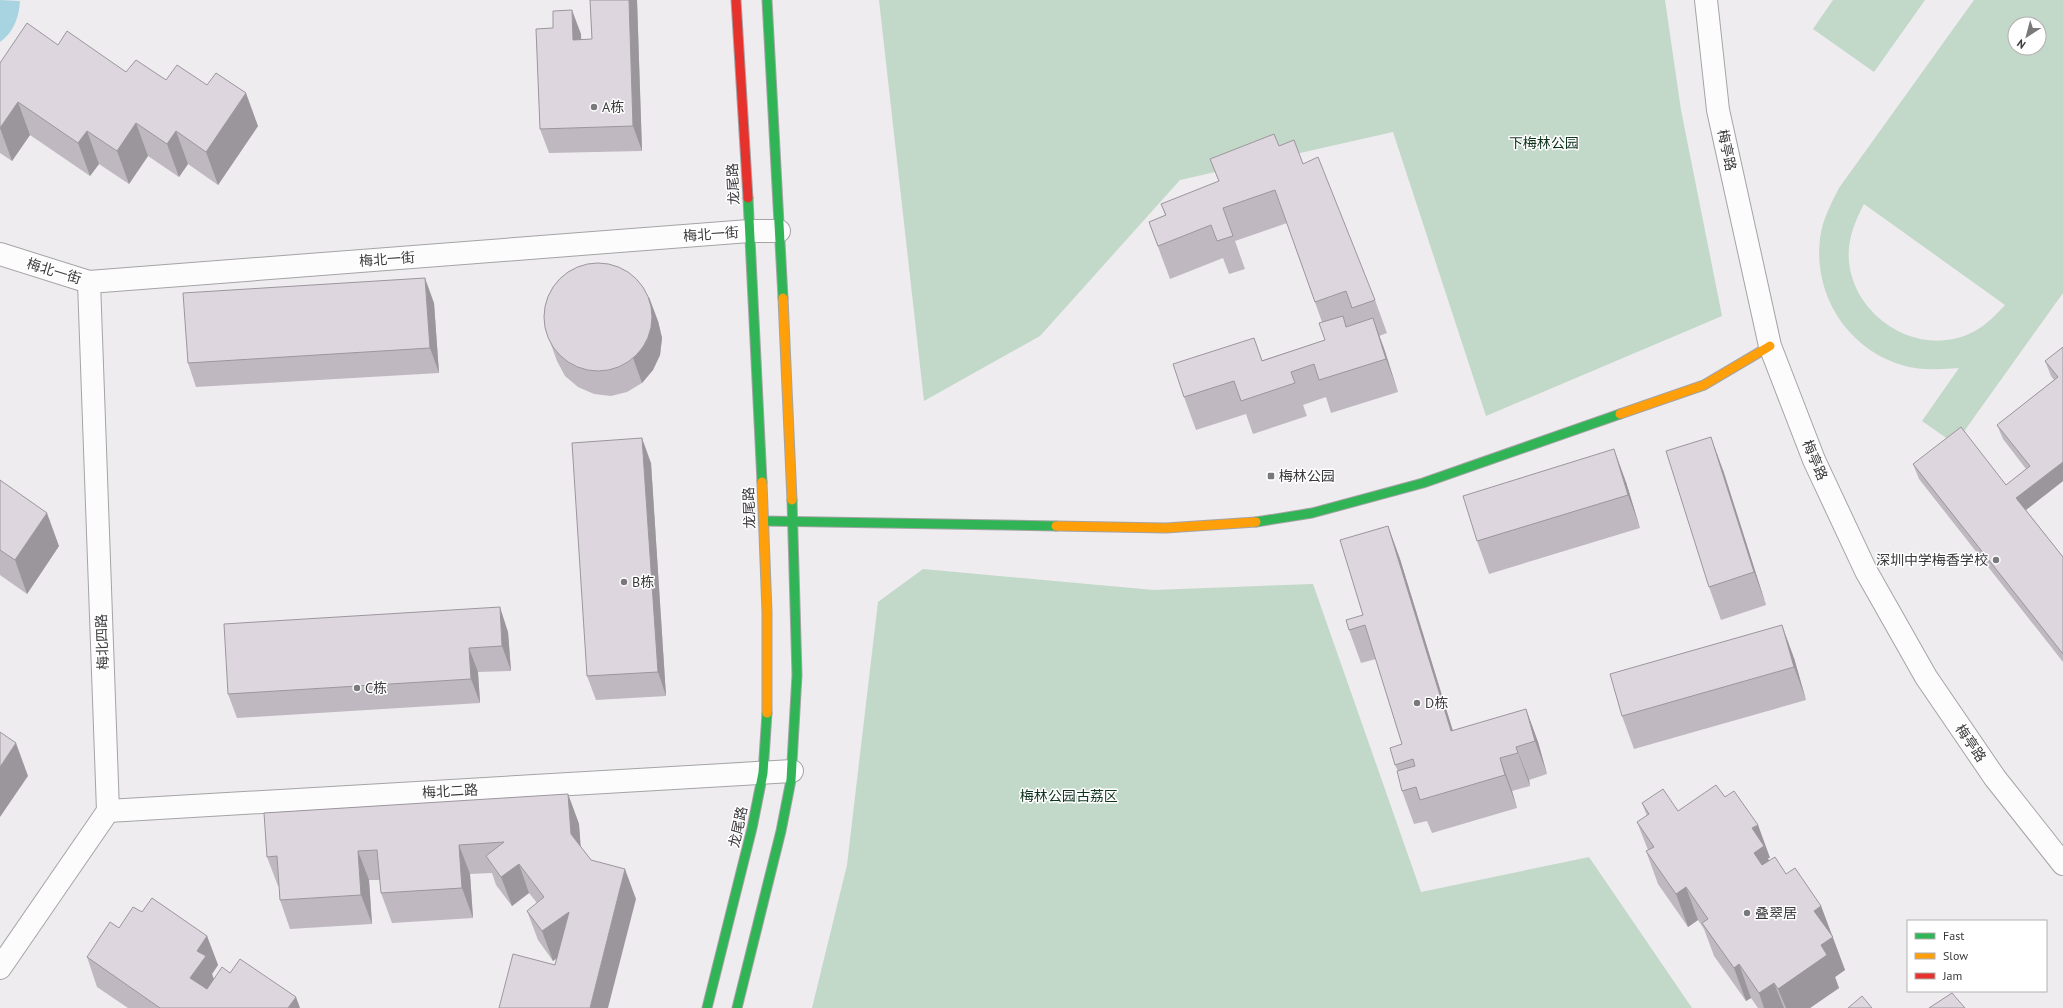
<svg xmlns="http://www.w3.org/2000/svg" width="2063" height="1008" font-family="'PT Sans','Noto Sans SC',sans-serif">
<style>
.green{fill:#c2d8c9;fill-rule:evenodd}
.water{fill:#a8d4e1}
.lines{fill:none;stroke-linecap:round;stroke-linejoin:round}
.street-casing{stroke:#a4a3a5;stroke-width:24}
.fast-casing{stroke:#a4a3a5;stroke-width:11}
.slow-casing{stroke:#a4a3a5;stroke-width:11}
.jam-casing{stroke:#a4a3a5;stroke-width:11}
.street{stroke:#fcfcfd;stroke-width:22}
.fast{stroke:#30b455;stroke-width:9}
.slow{stroke:#ff9f0a;stroke-width:9}
.jam{stroke:#e5322d;stroke-width:9}
.wall{fill:#bfb8c0}
.shaded-wall{fill:#9b969c}
.building{fill:#ded6df;stroke:#9b969c}
.poi-dot{fill:#79787a;stroke:#fff;stroke-width:1.5}
.labels{text-anchor:middle;stroke-width:3;stroke-linejoin:round;paint-order:stroke}
.poi-label{font-size:14px;fill:#3a393b;stroke:#fff;text-anchor:start}
.park-label{font-size:14px;fill:#0f341e;stroke:#fff}
.street-label{font-size:14px;fill:#3a393b;stroke:#fff}
</style>
<rect width="100%" height="100%" fill="#eeecef"/>
<g class="green">
<path d="M879,0H1665L1681,110L1722,316L1486,416L1393,132L1180,180L1040,336L924,401Z"/>
<path d="M1833,0H1925L1874,72L1813,29Z"/>
<path d="M1974,0H2063V293L1955,444L1922,421L1959,368C1941,369 1923,371 1905,366C1849,351 1813,296 1820,239C1822,220 1831,204 1839,188ZM2015,24H2039V48H2015ZM1864,204L2005,305C1996,315 1987,324 1975,331C1923,360 1855,320 1849,262C1847,241 1854,223 1864,204Z"/>
<path d="M923,569L1154,590L1313,584L1421,892L1589,857L1692,1008H812L847,865L878,602Z"/>
</g>
<path class="water" d="M0,0L20,1C19,17 14,32 0,42Z"/>
<g class="lines">
<defs>
<g id="street">
<path d="M1706,0L1718,110L1770,346L1814,460L1866,571L1926,677L1995,778L2063,864"/>
<path d="M0,254L89,282L749,231H779"/>
<path d="M108,811L792,771"/>
<path d="M0,968L108,811L89,282"/>
</g>
<g id="fast">
<path d="M767,0L783,298"/>
<path d="M748,198L762,482"/>
<path d="M764,521L1056,526"/>
<path d="M1256,522L1312,513L1423,483L1620,414"/>
<path d="M707,1008L752,828L763,773L767,713"/>
<path d="M737,1008L781,831L791,780L797,675L792,500"/>
</g>
<g id="slow">
<path d="M783,298L792,500"/>
<path d="M1620,414L1704,385L1770,346"/>
<path d="M762,482L767,612V713"/>
<path d="M1056,526L1166,528L1256,522"/>
</g>
<path id="jam" d="M736,0L748,198"/>
</defs>
<use href="#street" class="street-casing"/>
<use href="#fast" class="fast-casing"/>
<use href="#slow" class="slow-casing"/>
<use href="#jam" class="jam-casing"/>
<use href="#street" class="street"/>
<use href="#fast" class="fast"/>
<use href="#slow" class="slow"/>
<use href="#jam" class="jam"/>
</g>
<g class="wall">
<path d="M590,0H637L642,151L549,153L540,129L581,34V39H592Z"/>
<path d="M58,45L126,72L166,80L258,126L218,185L188,164L179,177L148,156L129,184L99,164L90,176L30,135L12,161L0,153V63Z"/>
<path d="M1279,146L1303,164L1375,300L1387,333L1379,336L1398,392L1331,413L1326,397L1303,405L1307,416L1253,434L1246,414L1196,430L1184,397L1263,360L1325,340L1322,322L1287,223L1235,241L1245,269L1229,274L1223,258L1170,279L1161,255L1149,222L1165,215L1161,204L1219,182L1210,159Z"/>
<path d="M434,303L439,373L196,387L188,363Z"/>
<path d="M658,321L662,338L660,355L653,370L642,383L627,392L611,396L594,394L578,387L565,376L557,361L548,336Z"/>
<path d="M2063,347V481L2026,510L2063,557V662L1919,479L1913,464L2006,485L2026,469L2003,439L1997,425L2054,380L2051,376L2045,361Z"/>
<path d="M651,463L666,696L596,700L587,676Z"/>
<path d="M1723,470L1766,605L1721,620L1709,587Z"/>
<path d="M0,480L59,546L27,594L0,575Z"/>
<path d="M1626,482L1640,528L1489,574L1477,541Z"/>
<path d="M1388,526L1400,559L1453,731L1526,709L1538,742L1547,774L1529,780L1530,786L1512,791L1517,808L1432,833L1427,821L1414,824L1402,791L1398,771L1395,765L1402,744L1376,659L1361,663L1349,630L1363,615Z"/>
<path d="M508,632L511,671L478,672L480,703L237,718L228,694Z"/>
<path d="M1794,658L1806,700L1634,749L1622,716Z"/>
<path d="M568,794L579,824L580,846L591,860L636,899L555,965L557,958L553,961L538,940L527,911L537,903L529,893L512,906L496,885L492,873L470,874L473,918L392,923L381,893L380,880H369L372,924L290,929L280,900L279,886H278L267,857Z"/>
<path d="M1725,797L1758,825L1770,858H1768L1769,861L1786,874L1821,906L1845,970L1835,977L1839,988L1810,1008H1758L1751,998L1746,1001L1714,956L1704,929L1698,920L1688,927L1658,884L1646,851L1648,850L1637,822L1647,816L1642,803L1678,811Z"/>
<path d="M142,912L207,936L218,965L212,974L214,979L230,973L300,1008H128L97,987L87,957L119,928Z"/>
</g>
<g class="shaded-wall">
<path d="M629,0H637L642,151L633,126Z"/>
<path d="M572,10L581,34L582,64L573,40Z"/>
<path d="M246,93L258,126L218,185L206,152Z"/>
<path d="M18,102L30,135L12,161L0,128Z"/>
<path d="M136,123L148,156L129,184L117,151Z"/>
<path d="M87,131L99,164L90,176L78,143Z"/>
<path d="M176,131L188,164L179,177L167,144Z"/>
<path d="M425,278L434,303L439,373L430,348Z"/>
<path d="M649,297L658,321L662,338L660,355L653,370L642,383L633,358Z"/>
<path d="M1373,318L1385,351L1398,392L1386,359Z"/>
<path d="M1254,338L1266,371L1274,394L1262,361Z"/>
<path d="M1711,437L1723,470L1766,605L1754,572Z"/>
<path d="M642,438L651,463L666,696L658,672Z"/>
<path d="M1614,449L1626,482L1640,528L1628,495Z"/>
<path d="M2063,462V481L2022,513L2016,498Z"/>
<path d="M47,513L59,546L27,594L15,560Z"/>
<path d="M1388,526L1400,559L1463,764L1451,731Z"/>
<path d="M500,607L508,632L511,671L502,646Z"/>
<path d="M1782,625L1794,658L1806,700L1794,667Z"/>
<path d="M469,648L478,672L480,703L471,679Z"/>
<path d="M1526,709L1538,742L1547,774L1535,741Z"/>
<path d="M16,743L28,776L0,817V767Z"/>
<path d="M1516,747L1529,780L1530,786L1518,753Z"/>
<path d="M1500,758L1512,791L1517,808L1505,775Z"/>
<path d="M568,794L579,824L582,863L571,834Z"/>
<path d="M1758,825L1770,858H1768L1776,879L1766,886L1754,853L1752,828Z"/>
<path d="M459,845L470,874L473,918L462,888Z"/>
<path d="M358,851L369,880L372,924L361,895Z"/>
<path d="M519,864L529,893L512,906L501,877Z"/>
<path d="M625,869L636,899L608,1008H590Z"/>
<path d="M1686,887L1698,920L1688,927L1676,894Z"/>
<path d="M1821,906L1845,970L1835,977L1839,988L1810,1008H1786L1778,989L1821,945L1814,911Z"/>
<path d="M569,912L579,942L553,961L542,931Z"/>
<path d="M207,936L218,965L212,974L216,986L201,1007L190,978L197,951Z"/>
<path d="M1739,964L1751,998L1746,1001L1734,968Z"/>
<path d="M1774,983L1784,1008H1764L1759,993Z"/>
<path d="M296,997L300,1008H288Z"/>
</g>
<g class="building">
<path d="M590,0H629L633,126L540,129L536,29L553,28V11L572,10L573,40L592,39Z"/>
<path d="M27,23L58,45L67,31L126,72L136,60L166,80L177,65L207,85L216,73L246,93L206,152L176,131L167,144L136,123L117,151L87,131L78,143L18,102L0,128V63Z"/>
<path d="M1274,134L1279,146L1294,140L1303,164L1318,157L1375,300L1352,308L1346,291L1315,302L1275,190L1223,208L1233,236L1217,241L1211,225L1158,246L1149,222L1166,215L1161,204L1219,181L1210,159Z"/>
<circle cx="598" cy="317" r="54"/>
<path d="M425,278L430,348L188,363L183,293Z"/>
<path d="M1343,316L1346,327L1373,318L1386,359L1319,380L1314,364L1291,372L1295,383L1241,401L1234,381L1184,397L1173,364L1254,338L1262,361L1325,340L1319,323Z"/>
<path d="M2063,347V462L2016,498L2063,557V654L1913,464L1961,427L2006,485L2030,466L1997,425L2058,377L2045,361Z"/>
<path d="M1711,437L1754,572L1709,587L1666,451Z"/>
<path d="M642,438L658,672L587,676L572,443Z"/>
<path d="M1614,449L1628,495L1477,541L1463,496Z"/>
<path d="M0,480L47,513L15,560L0,550Z"/>
<path d="M1388,526L1451,731L1526,709L1535,741L1516,747L1518,753L1500,758L1505,775L1420,800L1416,787L1402,791L1397,771L1415,766L1413,759L1395,765L1390,748L1402,744L1365,625L1349,630L1346,620L1363,615L1340,540Z"/>
<path d="M500,607L502,646L469,648L471,679L228,694L224,624Z"/>
<path d="M1782,625L1794,667L1622,716L1610,674Z"/>
<path d="M0,732L16,743L0,767Z"/>
<path d="M1716,785L1725,797L1734,791L1758,825L1752,828L1764,846L1754,853L1762,865L1775,857L1786,874L1795,868L1821,906L1814,911L1833,937L1821,945L1827,955L1778,989L1774,983L1759,993L1739,964L1734,968L1702,923L1708,919L1686,887L1676,894L1646,851L1654,847L1637,822L1649,814L1642,803L1663,789L1678,811Z"/>
<path d="M568,794L571,834L591,860L625,869L590,1008H499L513,954L555,965L569,912L542,931L527,911L544,897L519,864L501,877L486,856L504,842L459,845L462,888L381,893L377,850L358,851L361,895L280,900L277,856L267,857L264,813Z"/>
<path d="M152,898L207,936L197,951L206,956L190,978L207,989L222,967L230,973L240,959L296,997L288,1008H160L87,957L110,922L119,928L133,907L142,912Z"/>
<path d="M1952,993L1965,1008H1929Z"/>
<path d="M1862,996L1872,1008H1848Z"/>
</g>
<g class="poi-dot">
<circle cx="594" cy="107" r="4"/>
<rect x="1267" y="472" width="8" height="8" rx="2"/>
<circle cx="1996" cy="560" r="4"/>
<circle cx="624" cy="582" r="4"/>
<circle cx="357" cy="688" r="4"/>
<circle cx="1417" cy="703" r="4"/>
<circle cx="1747" cy="913" r="4"/>
</g>
<g class="labels">
<g class="poi-label">
<text x="602" y="112">A栋</text>
<text x="1279" y="481">梅林公园</text>
<text x="1988" y="565" text-anchor="end">深圳中学梅香学校</text>
<text x="632" y="587">B栋</text>
<text x="365" y="693">C栋</text>
<text x="1425" y="708">D栋</text>
<text x="1755" y="918">叠翠居</text>
</g>
<g class="park-label">
<text x="1544" y="148">下梅林公园</text>
<text x="1069" y="801">梅林公园古荔区</text>
</g>
<g class="street-label">
<text transform="translate(1727 150) rotate(78)" y="5">梅亭路</text>
<text transform="translate(733 184) rotate(-93)" y="5">龙尾路</text>
<text transform="translate(711 234) rotate(-4)" y="5">梅北一街</text>
<text transform="translate(387 259) rotate(-4)" y="5">梅北一街</text>
<text transform="translate(54 271) rotate(17)" y="5">梅北一街</text>
<text transform="translate(1815 460) rotate(67)" y="5">梅亭路</text>
<text transform="translate(749 508) rotate(-92)" y="5">龙尾路</text>
<text transform="translate(102 642) rotate(-92)" y="5">梅北四路</text>
<text transform="translate(1971 743) rotate(56)" y="5">梅亭路</text>
<text transform="translate(450 791) rotate(-3)" y="5">梅北二路</text>
<text transform="translate(738 827) rotate(-78)" y="5">龙尾路</text>
</g>
</g>
<rect x="1907" y="920" width="140" height="72" fill="#ffffff" stroke="#b0b0b1"/>
<rect x="1915" y="933" width="20" height="6" fill="#30b455" stroke="#b0b0b1"/>
<text x="1943" y="940" font-size="12" fill="#3a393b">Fast</text>
<rect x="1915" y="953" width="20" height="6" fill="#ff9f0a" stroke="#b0b0b1"/>
<text x="1943" y="960" font-size="12" fill="#3a393b">Slow</text>
<rect x="1915" y="973" width="20" height="6" fill="#e5322d" stroke="#b0b0b1"/>
<text x="1943" y="980" font-size="12" fill="#3a393b">Jam</text>
<g transform="translate(2027 36) rotate(216)"><circle r="19" fill="#ffffff" stroke="#b0b0b1"/>
<path d="M0-3L7 15L0 10L-7 15Z" fill="#79787a"/>
<text y="-6" font-size="11" font-weight="bold" text-anchor="middle" fill="#3a393b">N</text>
</g>
</svg>
